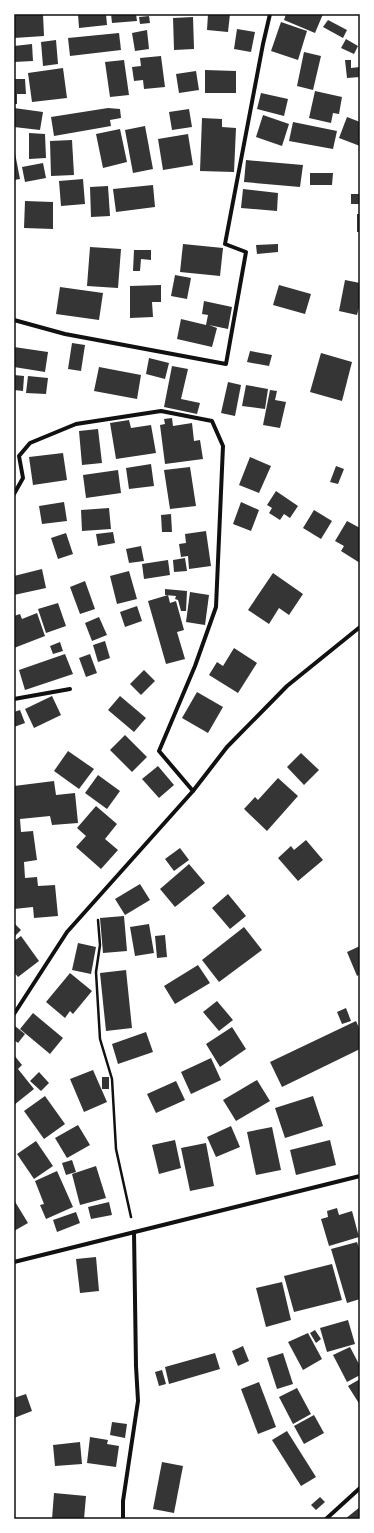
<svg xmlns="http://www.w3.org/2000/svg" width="374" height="1533" font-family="Cabin,sans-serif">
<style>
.building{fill:#353535}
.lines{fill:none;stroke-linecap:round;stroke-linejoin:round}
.path{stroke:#111;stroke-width:2.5}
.minor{stroke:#111;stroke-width:4}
.neatline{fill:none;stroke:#111;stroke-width:1.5}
</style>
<rect width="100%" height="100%" fill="#fff"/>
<g class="building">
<path d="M14,14H43L44,36L14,38Z"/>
<path d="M78,14H106L107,25L79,28Z"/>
<path d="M111,14H136L137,21L112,23Z"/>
<path d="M208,14H230L228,32L207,30Z"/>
<path d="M286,14H323L315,33L284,20Z"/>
<path d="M149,16L150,23L140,24L139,17Z"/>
<path d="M193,17L194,49L174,50L173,18Z"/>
<path d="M328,20L347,30L343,38L323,27Z"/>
<path d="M281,22L307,31L298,60L271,51Z"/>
<path d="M237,29L255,32L251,52L234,49Z"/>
<path d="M147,30L149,49L135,51L132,33Z"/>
<path d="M119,33L121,50L70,56L68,38Z"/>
<path d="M346,39L358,46L354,54L341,48Z"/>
<path d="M56,40L58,64L43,66L41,42Z"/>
<path d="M32,44L33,61L14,62V46Z"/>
<path d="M304,52L321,56L313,90L297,86Z"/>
<path d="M161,56L165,87L144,89L143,80L134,81L132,67L141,66L140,58Z"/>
<path d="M124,60L129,95L110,97L105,62Z"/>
<path d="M345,60H351V68L360,67V77L347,78Z"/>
<path d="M63,68L67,98L32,102L28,73Z"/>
<path d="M205,70L236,71V93H205Z"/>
<path d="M196,71L199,90L179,93L176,74Z"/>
<path d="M14,79H25L26,94H17V104H14Z"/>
<path d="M315,91L342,97L339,114L333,113L331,123L309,118Z"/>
<path d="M261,93L288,99L284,116L257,109Z"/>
<path d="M14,108L43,112L40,130L14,127Z"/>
<path d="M108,108L120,109L121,118L110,120L111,126L54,136L51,117Z"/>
<path d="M189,109L192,127L172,130L169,112Z"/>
<path d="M263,115L289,124L282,146L256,137Z"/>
<path d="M347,117L360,122V146L339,138Z"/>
<path d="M202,118L222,119V127L236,128L234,172L200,171Z"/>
<path d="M293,122L337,131L333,149L289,141Z"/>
<path d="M145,126L153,169L133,173L125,130Z"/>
<path d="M120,129L127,162L103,168L96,134Z"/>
<path d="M29,133L45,134L46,158L29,159Z"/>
<path d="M188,134L193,165L163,170L158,139Z"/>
<path d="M72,140L74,175L51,176L50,141Z"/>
<path d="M14,148L20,179L14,180Z"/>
<path d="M246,160L303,165L300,187L244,182Z"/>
<path d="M43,163L46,178L25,182L22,167Z"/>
<path d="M310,173H333L332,185H310Z"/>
<path d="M83,179L85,204L61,206L59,181Z"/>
<path d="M153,185L155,207L116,212L113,189Z"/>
<path d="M108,186L110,216L91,217L90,187Z"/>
<path d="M243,189L278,193L277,211L241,208Z"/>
<rect x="351" y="194" width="9" height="10"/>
<path d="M25,201L53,202V229L24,228Z"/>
<rect x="357" y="214" width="3" height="18"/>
<path d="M183,244L223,248L220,276L180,272Z"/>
<path d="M278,244V252L257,254L256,245Z"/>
<path d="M90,247L121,249L118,288L87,286Z"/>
<path d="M134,250H151V260L141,259L140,271H133Z"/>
<path d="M175,275L191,278L187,299L171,296Z"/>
<path d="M345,280L360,283V303L357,315L339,311Z"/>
<path d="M161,285V302H152L153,317L130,318V286Z"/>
<path d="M279,285L311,294L305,314L273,305Z"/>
<path d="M60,287L103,293L99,320L56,314Z"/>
<path d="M204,301L232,307L228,329L209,325L217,328L212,347L177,339L181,319L206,325L208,315L202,314Z"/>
<path d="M72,343L85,345L81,371L68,369Z"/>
<path d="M14,347L48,352L45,372L14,367Z"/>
<path d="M250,351L272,355L269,366L247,362Z"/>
<path d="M321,353L352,362L342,401L310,392Z"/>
<path d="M149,358L169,363L165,379L146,374Z"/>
<path d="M172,366L188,369L181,399L200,403L197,414L164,407Z"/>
<path d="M99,367L141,375L137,399L94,391Z"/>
<path d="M14,375L24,376L23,391L14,390Z"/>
<path d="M28,376L48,378L46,394L26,393Z"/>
<path d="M228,382L241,385L235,416L221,413Z"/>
<path d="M246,385L268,389L265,409L242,406Z"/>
<path d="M270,390L277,391L275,400L286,402L280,428L263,425Z"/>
<path d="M172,418L173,426L192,423L194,441L200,440L203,459L165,464L160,425L165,424L164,419Z"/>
<path d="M129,420L131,428L151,425L156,453L116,459L110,423Z"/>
<path d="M98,429L102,463L82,465L79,431Z"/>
<path d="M63,453L67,480L33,485L29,457Z"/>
<path d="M250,457L271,466L259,493L239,485Z"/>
<path d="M151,464L154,486L129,489L126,468Z"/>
<path d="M336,466L344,469L338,484L330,482Z"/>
<path d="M190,467L196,506L170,509L164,470Z"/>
<path d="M118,470L121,493L86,498L83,475Z"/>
<path d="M276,491L298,506L290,518L284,514L280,520L269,513L272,508L267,505Z"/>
<path d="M64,502L67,521L42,524L39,506Z"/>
<path d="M241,502L259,510L251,531L233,524Z"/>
<path d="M109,508L111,529L82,531L81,510Z"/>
<path d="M314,510L332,521L321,539L303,528Z"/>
<path d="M171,514L172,532H162L161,515Z"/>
<path d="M347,521L360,528V563L341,551L344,546L335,541Z"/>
<path d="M206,531L211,566L189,569L188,556L181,557L179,544L186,543L185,534Z"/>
<path d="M113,532L115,543L98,546L96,534Z"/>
<path d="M66,533L73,554L58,559L51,538Z"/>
<path d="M141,546L144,561L129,563L126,549Z"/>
<path d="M185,558L187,571L174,572L173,560Z"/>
<path d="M168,560L170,575L144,579L142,564Z"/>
<path d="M42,569L46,588L14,595V576Z"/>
<path d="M129,571L137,599L117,604L110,576Z"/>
<path d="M273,573L303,594L289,615L279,608L269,624L248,610Z"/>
<path d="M85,581L95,609L80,614L70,587Z"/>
<path d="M165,589L187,591L186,611H181L178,600L175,599L176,596L165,595Z"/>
<path d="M190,592L209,595L205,625L186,622Z"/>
<path d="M168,595L170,603L176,601L184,630L177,632L185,659L166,664L148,601Z"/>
<path d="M58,603L66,626L46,633L38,609Z"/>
<path d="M137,606L142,621L125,627L120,612Z"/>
<path d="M37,613L45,636L14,648V616L20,614L22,619Z"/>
<path d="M99,617L107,635L92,641L85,623Z"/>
<path d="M105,641L110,658L98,662L93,645Z"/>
<path d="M60,642L63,651L53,654L50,646Z"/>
<path d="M234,648L257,663L238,693L209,675L217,662L223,666Z"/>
<path d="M65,654L73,674L25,690L19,670Z"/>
<path d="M90,654L97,673L86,677L79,658Z"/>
<path d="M144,670L155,681L141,695L130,684Z"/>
<path d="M197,692L223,707L208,733L182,718Z"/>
<path d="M52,696L61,715L34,728L25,709Z"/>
<path d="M120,696L146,718L134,732L108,710Z"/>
<path d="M20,710L25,723L14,727V712Z"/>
<path d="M125,735L147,757L132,772L110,750Z"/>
<path d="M68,751L94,769L79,789L54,771Z"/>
<path d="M301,753L319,770L304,785L287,767Z"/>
<path d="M158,766L174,785L159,798L142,779Z"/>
<path d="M98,775L120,791L107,809L85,793Z"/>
<path d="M278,778L298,796L267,831L244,809L255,797L258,800Z"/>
<path d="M54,781L56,795L75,793L78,823L52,825L50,816L20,819L21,832L33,831L37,860L24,862L25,878L37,877L38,886L55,885L58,916L34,918L33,907L14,909V786Z"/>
<path d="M96,806L117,824L105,839L118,850L101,869L76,847L86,836L77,828Z"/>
<path d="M306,840L323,860L298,881L278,858L291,846L294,850Z"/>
<path d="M180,848L189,860L174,871L165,859Z"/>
<path d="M189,864L205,883L175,907L160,889Z"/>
<path d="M140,884L150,900L125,915L115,899Z"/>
<path d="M228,894L246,916L230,929L212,908Z"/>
<path d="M124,916L127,951L103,953L100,918Z"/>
<path d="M14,923L21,930L14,937Z"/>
<path d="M149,924L154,953L135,956L130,927Z"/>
<path d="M244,927L262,950L219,982L202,960Z"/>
<path d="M165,935L167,957L157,958L155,936Z"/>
<path d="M21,936L39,961L18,977L14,972V941Z"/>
<path d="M78,943L96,947L91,974L72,970Z"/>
<path d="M360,946V974L357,976L347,952Z"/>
<path d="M198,965L210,983L175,1004L164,986Z"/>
<path d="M126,970L132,1028L106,1031L100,973Z"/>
<path d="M70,973L92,991L73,1014L70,1011L65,1018L46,1002Z"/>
<path d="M217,1001L233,1020L219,1031L203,1012Z"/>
<path d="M346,1008L351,1021L342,1024L337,1012Z"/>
<path d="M33,1013L63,1038L50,1054L20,1029Z"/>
<path d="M356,1021L360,1030V1049L282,1087L270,1062Z"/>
<path d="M15,1026L25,1034L18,1043L14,1040Z"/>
<path d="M232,1027L246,1049L220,1067L206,1044Z"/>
<path d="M146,1032L153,1052L118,1064L112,1044Z"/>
<path d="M14,1055L22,1065L18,1069L34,1089L14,1105Z"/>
<path d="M211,1058L221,1080L191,1094L181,1072Z"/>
<path d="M93,1070L107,1102L84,1112L70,1079Z"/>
<path d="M39,1072L49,1083L41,1091L30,1081Z"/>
<rect x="102" y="1077" width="7" height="12"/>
<path d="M257,1080L270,1101L236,1121L223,1100Z"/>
<path d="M176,1081L185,1100L156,1113L147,1094Z"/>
<path d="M45,1096L65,1124L44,1139L24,1111Z"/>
<path d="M313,1096L323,1126L285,1138L275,1108Z"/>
<path d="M78,1125L90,1145L67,1158L55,1138Z"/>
<path d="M231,1126L240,1147L216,1157L207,1137Z"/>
<path d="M272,1127L281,1170L256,1175L247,1132Z"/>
<path d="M175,1140L181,1168L159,1174L152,1145Z"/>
<path d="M330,1140L336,1165L296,1175L290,1150Z"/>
<path d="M36,1141L53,1166L34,1179L17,1154Z"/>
<path d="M206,1143L214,1186L190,1191L181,1148Z"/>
<path d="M72,1160L76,1172L66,1175L62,1163Z"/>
<path d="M96,1166L106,1198L80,1205L72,1174Z"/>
<path d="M57,1171L73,1207L46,1219L40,1205L44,1204L35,1181Z"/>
<path d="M14,1200L28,1223L14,1231Z"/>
<path d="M109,1202L112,1215L91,1219L88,1207Z"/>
<path d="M337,1208L339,1215L352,1211L359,1237L329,1246L321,1219L328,1217L327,1211Z"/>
<path d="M76,1212L80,1223L57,1232L53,1220Z"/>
<path d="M357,1242L359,1248H360V1299L347,1303L331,1249Z"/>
<path d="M96,1257L99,1291L80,1293L76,1259Z"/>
<path d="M332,1264L342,1300L294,1312L284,1276Z"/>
<path d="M282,1282L291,1320L266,1327L256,1288Z"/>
<path d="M348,1320L355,1344L327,1352L320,1328Z"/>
<path d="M315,1330L321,1339L316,1343L310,1333Z"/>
<path d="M308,1333L322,1359L303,1370L288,1342Z"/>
<path d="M243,1346L249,1361L238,1366L232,1351Z"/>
<path d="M350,1347L360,1366V1375L347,1382L333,1355Z"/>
<path d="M215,1353L220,1369L169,1384L165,1367Z"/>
<path d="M283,1353L293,1384L277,1389L267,1358Z"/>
<path d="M162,1370L166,1384L159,1386L155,1372Z"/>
<path d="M360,1379V1405L348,1386Z"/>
<path d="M259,1382L276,1427L258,1434L241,1389Z"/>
<path d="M297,1388L311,1414L293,1424L279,1397Z"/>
<path d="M26,1394L32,1411L14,1418V1398Z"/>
<path d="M314,1415L324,1433L304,1444L294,1426Z"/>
<path d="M112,1422L127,1424L125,1438L110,1435Z"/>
<path d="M287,1431L316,1477L301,1486L272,1440Z"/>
<path d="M90,1437L108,1440L107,1444L119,1446L116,1467L87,1463Z"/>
<path d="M80,1442L82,1464L55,1466L53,1445Z"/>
<path d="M162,1462L183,1466L174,1513L153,1509Z"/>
<path d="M54,1493L86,1496L84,1519H52Z"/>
<path d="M320,1497L325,1502L316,1510L311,1505Z"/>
<path d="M360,1507V1519H345Z"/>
</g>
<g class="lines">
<path class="path" d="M98,920L100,945L96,972L100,1039L112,1079L116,1149L131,1217"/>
<g class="minor">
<path d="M14,320L65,334L226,364L246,252L225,244L263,44L270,14"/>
<path d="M14,494L23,478L19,456L30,443L76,424L161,411L212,421L223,446L216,607L195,666L159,751L193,791"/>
<path d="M14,699L70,689"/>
<path d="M14,1014L67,932L193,791L227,747L287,686L360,627"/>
<path d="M14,1262L360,1176"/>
<path d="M123,1519V1501L138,1401L136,1366L134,1232"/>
<path d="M326,1519L360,1488"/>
</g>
</g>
<rect width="374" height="1533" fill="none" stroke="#ffffff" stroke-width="30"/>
<rect x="15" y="15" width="344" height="1503" class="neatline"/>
</svg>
